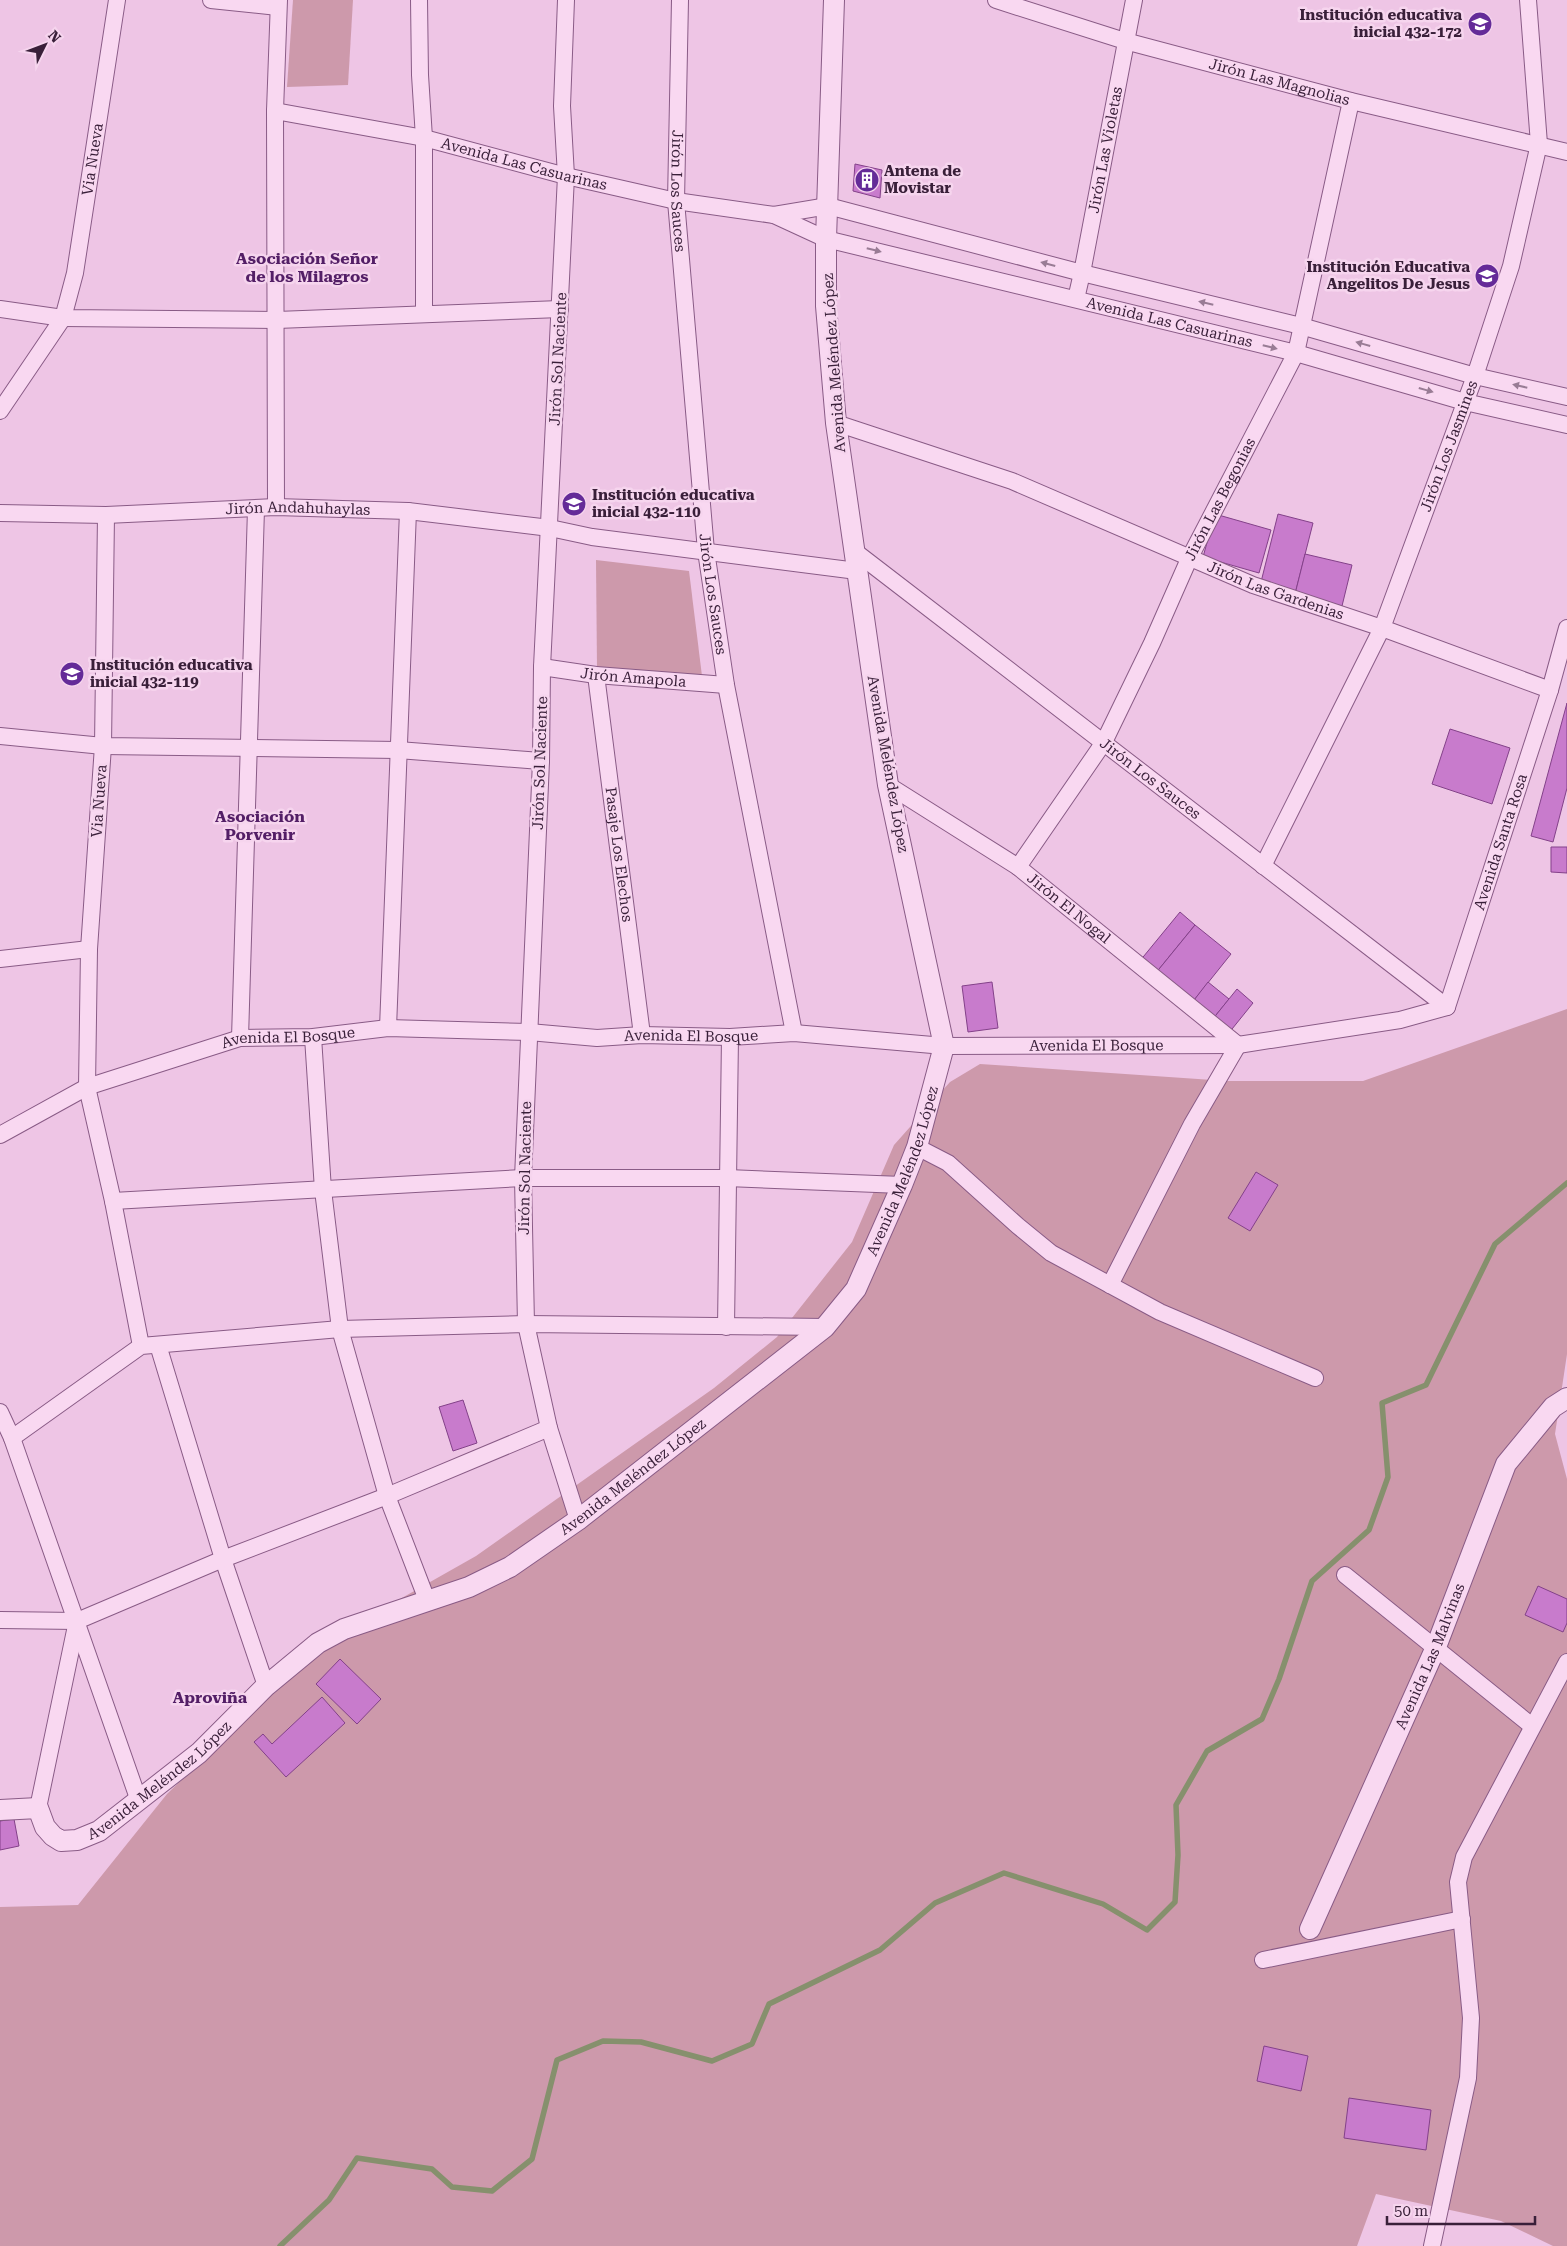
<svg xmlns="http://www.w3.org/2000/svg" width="1567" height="2246" font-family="'Roboto Serif',serif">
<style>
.green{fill:#cd99ab}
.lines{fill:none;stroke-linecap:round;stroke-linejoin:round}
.stream{stroke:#86906d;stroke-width:5.5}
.building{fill:#c87bcc;stroke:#834189}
.minor-casing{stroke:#895b86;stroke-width:18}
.tertiary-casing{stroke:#895b86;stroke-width:22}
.minor{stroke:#f9d8f1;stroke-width:16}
.tertiary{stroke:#f9d8f1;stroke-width:20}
.oneway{fill:#997c95}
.labels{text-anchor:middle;stroke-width:5;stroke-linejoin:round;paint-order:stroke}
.poi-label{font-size:15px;font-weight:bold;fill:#391f39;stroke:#f6d5ee;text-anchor:start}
.street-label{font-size:15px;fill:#391f39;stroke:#f6d5ee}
.neighbourhood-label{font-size:16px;font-weight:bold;fill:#531e66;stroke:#f6d5ee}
</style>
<rect width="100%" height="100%" fill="#eec5e5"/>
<g class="green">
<path d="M293,0H353L348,85L287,87Z"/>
<path d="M596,560L689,571L702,676L597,669Z"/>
<path d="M1567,1009V1354L1555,1434L1567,1479V2246H1553L1501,2221L1376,2194L1357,2246H0V1907L78,1905L167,1794L268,1696L363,1620L476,1556L714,1388L777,1337L852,1242L894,1145L950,1082L980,1064L1227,1081H1363Z"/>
</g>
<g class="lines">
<path class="stream" d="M280,2246L329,2200L357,2158L432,2169L452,2187L492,2191L532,2159L557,2060L603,2041L641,2042L712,2061L752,2044L769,2004L880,1950L935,1903L1004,1873L1103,1904L1147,1930L1175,1902L1178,1855L1176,1805L1207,1751L1262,1719L1279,1679L1312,1581L1369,1530L1388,1477L1382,1403L1426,1385L1495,1244L1567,1183"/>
</g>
<g class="building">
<path d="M855,164L882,170L880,198L853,191Z"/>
<path d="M1215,514L1271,530L1259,573L1203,557Z"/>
<path d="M1278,514L1313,523L1295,594L1260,586Z"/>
<path d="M1305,554L1352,565L1342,606L1295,594Z"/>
<path d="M1567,703V788L1553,842L1531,836Z"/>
<path d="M1450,729L1510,748L1492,804L1432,784Z"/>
<path d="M1551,847H1567V873L1551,872Z"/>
<path d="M1180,912L1195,925L1155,974L1139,962Z"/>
<path d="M1195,925L1231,954L1191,1004L1155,974Z"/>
<path d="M992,982L998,1028L968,1032L962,986Z"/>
<path d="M1208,982L1229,999L1212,1020L1191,1004Z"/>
<path d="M1237,989L1253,1003L1228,1034L1212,1020Z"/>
<path d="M1256,1172L1278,1185L1250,1231L1228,1218Z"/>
<path d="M463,1400L477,1443L453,1451L439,1407Z"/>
<path d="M1538,1586L1567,1599V1623L1563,1632L1525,1615Z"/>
<path d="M340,1659L381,1699L357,1724L316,1684Z"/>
<path d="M322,1697L345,1723L286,1777L254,1742L263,1734L272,1744Z"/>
<path d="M14,1819L19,1846L0,1850V1821Z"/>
<path d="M1264,2046L1308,2056L1301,2091L1257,2081Z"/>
<path d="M1349,2098L1431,2110L1426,2150L1344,2138Z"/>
</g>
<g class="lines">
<defs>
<g id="minor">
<path d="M211,0L278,7"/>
<path d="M419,0L420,75L424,138V313"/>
<path d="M566,0L562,106L566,176L542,667L541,761L523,1178L526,1324L549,1428L578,1520"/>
<path id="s1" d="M680,0L676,201L706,551L726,685L794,1033"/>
<path id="s2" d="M996,0L1125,41L1351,101L1567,152"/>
<path id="s3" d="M275,111L424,138L566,176L676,201L774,215L826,239L1296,353L1465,402L1567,425"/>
<path d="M774,215L828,206L1082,273L1301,326L1475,376L1567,397"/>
<path id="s4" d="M1076,299L1082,273L1134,0"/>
<path d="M0,309L63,318L277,320L560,309"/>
<path id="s5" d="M0,411L63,318L75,273L117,0"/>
<path id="s6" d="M836,423L1012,481L1253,585L1382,628L1550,690"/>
<path d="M276,507L275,111L279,0"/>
<path id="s7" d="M0,513L106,515L276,507L408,511L550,528L592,537L857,571"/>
<path d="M106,515L103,746L89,949L87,1087L113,1201L141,1346"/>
<path id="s8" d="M853,550L1447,1007"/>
<path id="s9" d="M542,667L596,675L726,685"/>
<path id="s10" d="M596,675L642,1035"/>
<path d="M0,736L103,746L398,750L541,761"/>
<path id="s11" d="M888,785L1018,867L1238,1045L1192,1124L1110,1285"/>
<path id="s12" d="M1263,866L1382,628L1475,376L1511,266L1539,144L1528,0"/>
<path id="s13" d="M1018,867L1104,742L1152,643L1189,559L1296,353L1351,101"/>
<path d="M0,959L89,949"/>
<path d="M388,1028L408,511"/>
<path d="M313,1037L323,1190L340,1329L387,1496L427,1600"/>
<path d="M240,1038L256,509"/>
<path id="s14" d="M0,1135L87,1087L240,1038L313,1037L388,1028L529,1032L597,1038L642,1035L730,1037L794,1033L944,1046L1238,1045L1400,1020L1447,1007L1550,690L1567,628"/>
<path d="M917,1147L948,1163L1018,1226L1051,1253L1160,1312L1315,1378"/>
<path d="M113,1201L523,1178H727L902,1185"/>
<path d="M726,1327L730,1037"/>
<path d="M158,1345L223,1559L266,1686"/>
<path d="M0,1412L12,1438L139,1801"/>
<path d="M12,1438L141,1346L340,1329L526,1324L825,1327"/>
<path d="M1345,1575L1532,1726"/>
<path d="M0,1620L77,1621L223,1559L387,1496L549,1428"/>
<path d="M38,1808L77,1621"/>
<path d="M1263,1960L1462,1919"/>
<path d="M1432,2246L1468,2078L1471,2018L1458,1882L1464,1857L1567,1662"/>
</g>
<g id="tertiary">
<path id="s15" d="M0,1810L38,1808L45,1827L53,1836L61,1841L77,1840L99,1831L199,1753L266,1686L318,1643L344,1629L469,1587L510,1567L578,1520L825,1327L856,1289L902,1185L917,1147L944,1046L888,785L836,423L826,306V239L834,0"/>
<path id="s16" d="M1310,1929L1436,1647L1506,1464L1553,1407L1567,1398"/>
</g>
</defs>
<use href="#minor" class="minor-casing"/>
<use href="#tertiary" class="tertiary-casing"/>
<use href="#minor" class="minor"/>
<use href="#tertiary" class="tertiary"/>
</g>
<defs><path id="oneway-solid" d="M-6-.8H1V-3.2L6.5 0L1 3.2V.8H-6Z" transform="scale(1.25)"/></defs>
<g class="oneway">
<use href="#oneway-solid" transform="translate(874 250) rotate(14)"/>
<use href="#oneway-solid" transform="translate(1048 264) rotate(-165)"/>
<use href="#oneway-solid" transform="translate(1206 303) rotate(-167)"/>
<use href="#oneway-solid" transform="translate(1363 344) rotate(-164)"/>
<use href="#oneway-solid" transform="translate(1270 347) rotate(14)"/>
<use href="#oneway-solid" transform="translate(1520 386) rotate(-167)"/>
<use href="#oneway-solid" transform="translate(1426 390) rotate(16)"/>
</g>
<defs>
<symbol id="school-disc" viewBox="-11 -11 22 22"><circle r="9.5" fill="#642b98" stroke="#f6d5ee"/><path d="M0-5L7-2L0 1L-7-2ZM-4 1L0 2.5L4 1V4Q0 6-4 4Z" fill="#fff"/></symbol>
<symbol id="building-disc" viewBox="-11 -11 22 22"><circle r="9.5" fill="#642b98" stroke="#f6d5ee"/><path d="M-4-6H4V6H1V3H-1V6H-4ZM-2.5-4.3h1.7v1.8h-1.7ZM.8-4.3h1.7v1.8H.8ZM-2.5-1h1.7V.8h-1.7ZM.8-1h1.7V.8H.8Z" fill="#fff"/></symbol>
</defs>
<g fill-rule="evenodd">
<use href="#school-disc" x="1466" y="10" width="28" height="28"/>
<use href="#building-disc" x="853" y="166" width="28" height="28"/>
<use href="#school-disc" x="1473" y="262" width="28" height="28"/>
<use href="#school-disc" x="560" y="490" width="28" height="28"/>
<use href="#school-disc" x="58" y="660" width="28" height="28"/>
</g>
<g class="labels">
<g class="poi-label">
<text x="1462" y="20" text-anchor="end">Institución educativa<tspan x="1462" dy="17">inicial 432-172</tspan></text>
<text x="884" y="176">Antena de<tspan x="884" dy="17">Movistar</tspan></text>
<text x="1470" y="272" text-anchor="end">Institución Educativa<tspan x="1470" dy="17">Angelitos De Jesus</tspan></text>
<text x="592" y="500">Institución educativa<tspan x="592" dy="17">inicial 432-110</tspan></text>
<text x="90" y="670">Institución educativa<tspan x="90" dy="17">inicial 432-119</tspan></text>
</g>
<g class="street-label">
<text dy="5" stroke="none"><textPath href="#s2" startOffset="295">Jirón Las Magnolias</textPath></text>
<text dy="5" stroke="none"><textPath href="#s4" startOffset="152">Jirón Las Violetas</textPath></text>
<text dy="5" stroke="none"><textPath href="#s5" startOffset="274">Via Nueva</textPath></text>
<text dy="5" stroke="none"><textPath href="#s3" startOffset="255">Avenida Las Casuarinas</textPath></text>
<text dy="5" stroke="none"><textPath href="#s1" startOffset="191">Jirón Los Sauces</textPath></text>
<text dy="5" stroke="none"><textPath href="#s3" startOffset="921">Avenida Las Casuarinas</textPath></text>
<text transform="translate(558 359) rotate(-87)" y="5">Jirón Sol Naciente</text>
<text transform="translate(834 363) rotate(-94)" y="5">Avenida Meléndez López</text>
<text dy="5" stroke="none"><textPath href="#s12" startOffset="460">Jirón Los Jasmines</textPath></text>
<text dy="5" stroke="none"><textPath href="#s13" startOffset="421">Jirón Las Begonias</textPath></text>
<text dy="5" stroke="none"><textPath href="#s7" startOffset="298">Jirón Andahuhaylas</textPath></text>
<text dy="5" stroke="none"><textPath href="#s6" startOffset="471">Jirón Las Gardenias</textPath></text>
<text dy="5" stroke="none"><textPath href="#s1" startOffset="596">Jirón Los Sauces</textPath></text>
<text dy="5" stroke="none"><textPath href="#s9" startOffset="92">Jirón Amapola</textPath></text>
<text transform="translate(540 763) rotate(-88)" y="5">Jirón Sol Naciente</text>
<text transform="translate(888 764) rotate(80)" y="5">Avenida Meléndez López</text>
<text dy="5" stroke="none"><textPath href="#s8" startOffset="375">Jirón Los Sauces</textPath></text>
<text transform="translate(99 801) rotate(-86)" y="5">Via Nueva</text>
<text dy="5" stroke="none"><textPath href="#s14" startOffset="1646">Avenida Santa Rosa</textPath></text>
<text dy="5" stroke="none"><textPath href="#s10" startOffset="181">Pasaje Los Elechos</textPath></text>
<text dy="5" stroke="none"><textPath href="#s11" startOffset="219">Jirón El Nogal</textPath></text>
<text dy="5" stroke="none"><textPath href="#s14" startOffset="712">Avenida El Bosque</textPath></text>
<text dy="5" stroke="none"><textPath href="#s14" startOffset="308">Avenida El Bosque</textPath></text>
<text dy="5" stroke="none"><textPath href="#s14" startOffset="1118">Avenida El Bosque</textPath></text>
<text transform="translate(525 1168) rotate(-89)" y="5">Jirón Sol Naciente</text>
<text dy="5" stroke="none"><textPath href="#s15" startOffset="1188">Avenida Meléndez López</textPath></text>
<text dy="5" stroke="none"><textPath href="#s15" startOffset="768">Avenida Meléndez López</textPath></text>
<text dy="5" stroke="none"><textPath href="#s16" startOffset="298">Avenida Las Malvinas</textPath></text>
<text dy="5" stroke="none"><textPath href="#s15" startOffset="198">Avenida Meléndez López</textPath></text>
</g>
<g class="neighbourhood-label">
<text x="307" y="264">Asociación Señor<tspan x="307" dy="18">de los Milagros</tspan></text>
<text x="260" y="822">Asociación<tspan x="260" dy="18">Porvenir</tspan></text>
<text x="210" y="1703">Aproviña</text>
</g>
</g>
<g transform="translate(45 45) rotate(48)" stroke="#f6d5ee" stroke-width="4" paint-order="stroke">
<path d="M0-4L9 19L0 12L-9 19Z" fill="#391f39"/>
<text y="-8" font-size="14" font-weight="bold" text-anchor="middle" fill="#391f39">N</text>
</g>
<path d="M1387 2216v8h148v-8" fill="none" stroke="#391f39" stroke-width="2.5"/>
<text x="1394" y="2216" font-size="15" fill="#391f39" stroke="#f6d5ee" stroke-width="4" paint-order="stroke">50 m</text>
</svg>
